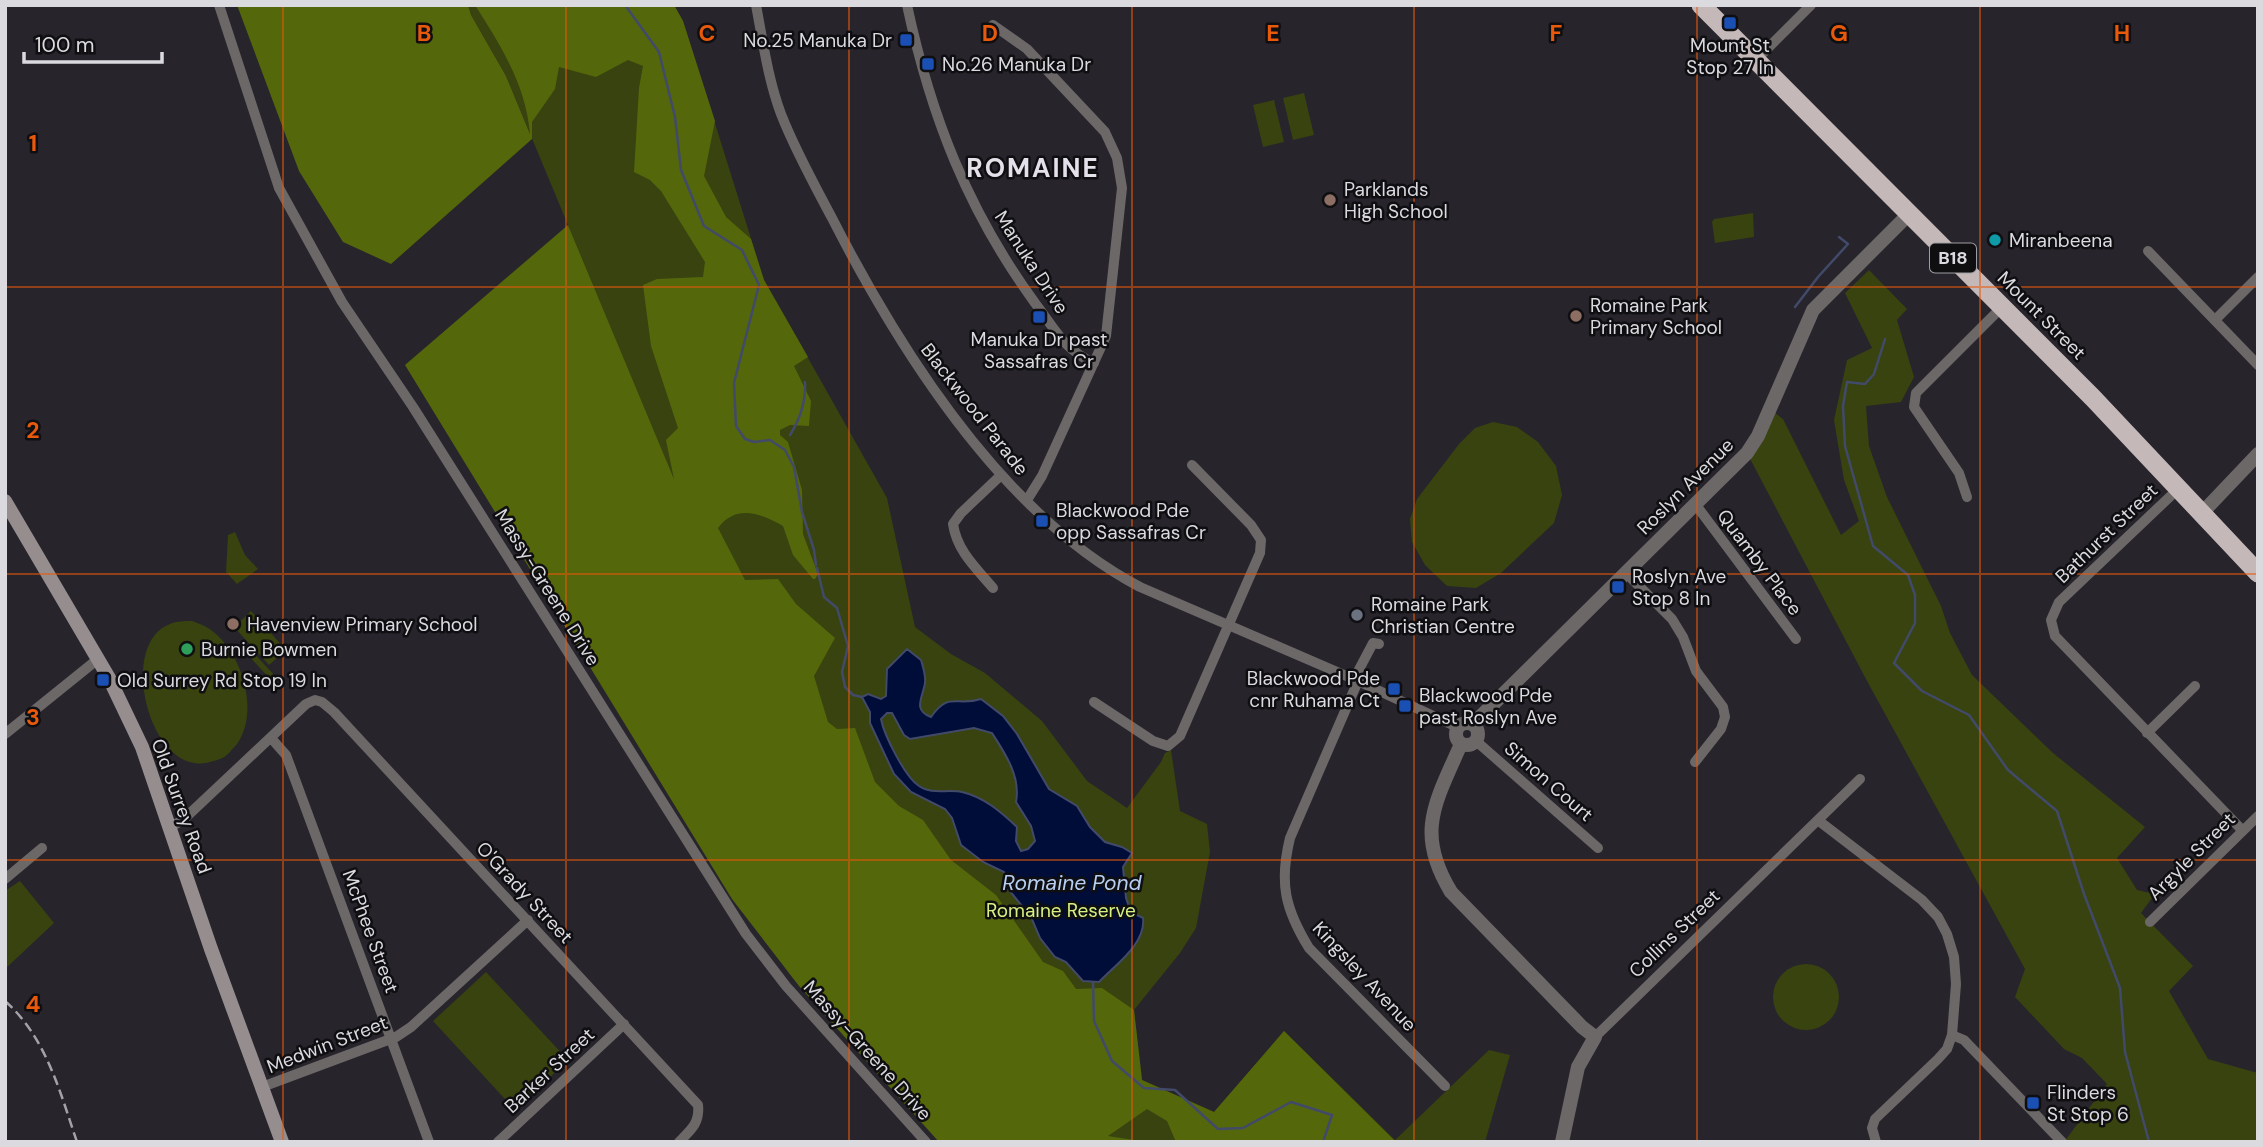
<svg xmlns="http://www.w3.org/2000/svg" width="2263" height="1147" font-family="'DM Sans',sans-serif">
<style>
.green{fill:#38430f}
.forest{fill:#55670b}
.water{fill:#000d38;stroke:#424a6a;stroke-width:2;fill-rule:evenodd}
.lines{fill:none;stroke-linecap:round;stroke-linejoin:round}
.stream{stroke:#424a6a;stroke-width:2.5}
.minor{stroke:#6d6868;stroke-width:10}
.tertiary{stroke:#6d6868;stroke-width:14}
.secondary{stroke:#968e8e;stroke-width:14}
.trunk{stroke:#c4b8b8;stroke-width:19}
.rail{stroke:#a4a2a8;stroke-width:2.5;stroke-dasharray:10 5;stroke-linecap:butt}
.grid{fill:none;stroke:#e8590c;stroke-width:2;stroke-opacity:0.55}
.transit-dot{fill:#1a4fb4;stroke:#0f0e11;stroke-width:2.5}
.education-dot{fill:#8d6e63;stroke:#0f0e11;stroke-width:2.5}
.culture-dot{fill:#0f9aa8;stroke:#0f0e11;stroke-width:2.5}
.worship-dot{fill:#6b7280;stroke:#0f0e11;stroke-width:2.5}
.leisure-dot{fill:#2e9e5b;stroke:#0f0e11;stroke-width:2.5}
.labels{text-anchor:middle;stroke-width:5;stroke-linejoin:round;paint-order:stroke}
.shield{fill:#0f0e11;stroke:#9e9da1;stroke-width:2}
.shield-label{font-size:18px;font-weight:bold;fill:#dbdadf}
.poi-label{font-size:19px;fill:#dbdadf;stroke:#0f0e11;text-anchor:start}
.street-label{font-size:19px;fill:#dbdadf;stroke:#0f0e11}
.park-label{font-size:19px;fill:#d6f282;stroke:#0f0e11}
.water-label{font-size:21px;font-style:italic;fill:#b8cff3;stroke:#0f0e11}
.district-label{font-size:26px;font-weight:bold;letter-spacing:2px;fill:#e4e1eb;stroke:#0f0e11}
.grid-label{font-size:23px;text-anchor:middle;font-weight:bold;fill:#e8590c;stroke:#0f0e11;stroke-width:5;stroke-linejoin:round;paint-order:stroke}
</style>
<rect width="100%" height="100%" fill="#27242c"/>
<g class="green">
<path d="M468,5H674L683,21L764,280L887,498L915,627L951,654L985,673L1042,721L1087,781L1127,808L1161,762L1165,753L1171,750L1180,811L1207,824L1210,852L1196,928L1180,953L1134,1010L1142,1080L1214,1112L1284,1031L1395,1140L1489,1050L1510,1055L1485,1142H1147L1107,1137L811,809L506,76L471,15Z"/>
<path d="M1304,93L1314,135L1293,140L1283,98Z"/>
<path d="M1274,100L1284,142L1263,147L1253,105Z"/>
<path d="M1753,213L1754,237L1715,243L1712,222L1714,219Z"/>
<path d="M1869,270L1907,309L1897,320L1914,377L1901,402L1866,406L1869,446L1887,497L1941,606L1950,633L1972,675L2053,753L2145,827L2117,858L2137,890L2155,894L2141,913L2193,966L2169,991L2208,1059L2258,1073V1142H2064L2107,1084L2082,1058L2064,1049L2015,997L2025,969L1867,681L1747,453L1770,409L1783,419L1841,535L1859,521L1844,480L1834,420L1847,360L1872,348L1845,293Z"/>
<path d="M1493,422L1517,427L1538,442L1556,466L1562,495L1554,523L1501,573L1476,588L1447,586L1425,565L1412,542L1410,519L1417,499L1459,444L1475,428Z"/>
<path d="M235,532L245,555L258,569L237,584L226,572L228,535Z"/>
<path d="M251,611L286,650L269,665L234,627Z"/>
<path d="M192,621C198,623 206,626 211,630C241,652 259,707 239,741C237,745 232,749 229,753C223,759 218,760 210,762C150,779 116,644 170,624C176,621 185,621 192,621Z"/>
<path d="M252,651L276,677L272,681L248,655Z"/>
<path d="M20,881L54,923L5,969V891Z"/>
<circle cx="1806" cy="997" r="33"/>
<path d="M486,972L568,1060L515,1110L433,1021Z"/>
</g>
<path class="forest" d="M237,5H468L471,15L506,76L530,134C526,85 501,46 475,5H674L683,21L715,121L704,176L726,217L751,239L764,280L808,357L794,366L811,401L809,426L790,425L780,430V435L788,442L802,490L803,534L818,574L815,579H813L793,555L783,526C760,513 736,504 718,528L745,580L778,579L796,604L835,638L814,676L828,722L837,729L855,728L875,782L899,806L923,820L951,860L996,895L1043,962L1063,971L1076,989L1102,988L1134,1010L1142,1080L1214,1112L1284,1031L1395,1141L1176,1142L1167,1121L1147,1109L1108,1136L1147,1142H939L799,986L732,899L405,365L568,225L674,479L666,440L678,428L651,346L643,285L657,279L703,277L705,262L661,191L650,180L634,172L639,88L643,66L628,60L596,77L559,67L555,89L532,122V139L391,264L343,242L299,171Z"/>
<path class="water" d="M907,649L921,660C923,667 926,676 925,683C923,697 912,710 931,717C949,691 956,707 981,699L1003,716L1017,734L1049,789L1077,806L1090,827L1105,842L1122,847L1132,853L1123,867L1126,898L1131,912L1143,918C1146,944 1116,964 1099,982L1083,981L1066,962L1055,957L1040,938L1031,917L1009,890L1004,872L983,862L961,845L952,818L945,809L911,792L894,774L870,723V712L862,697L868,694L881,699L886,696L887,669ZM887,713H892L904,735L910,739L974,728L992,733C1005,753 1021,777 1016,802L1031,826L1035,841L1028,849L1021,851L1016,841L1017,827C1001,812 984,797 962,792C947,789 932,795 919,786C905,777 884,735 881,719Z"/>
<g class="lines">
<g class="stream">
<path d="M625,5L659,52L675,117L681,170L704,226L742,250L759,285L734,383L736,426L745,439L754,442L770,440L785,450L794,467L802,512L814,550L816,565"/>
<path d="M1795,307L1818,277L1848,244L1839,237"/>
<path d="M1885,339L1874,374L1865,384L1847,382L1843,406L1845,446L1873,546L1908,575L1915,595V623L1894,663L1922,691L1969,715L2008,770L2057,811L2084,894L2120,988L2125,1052L2149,1142"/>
<path d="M790,435C800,419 806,401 805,382"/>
<path d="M817,568L824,597L837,608L848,646L842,672L845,687L853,695L862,697"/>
<path d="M1093,983L1094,1021L1112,1061L1144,1088L1175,1090L1218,1129L1243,1128L1291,1102L1332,1115L1323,1142"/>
</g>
<g class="minor">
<path d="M219,5L279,188L342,302L413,407L746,934L786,986L926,1142"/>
<path d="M756,5C763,42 768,79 781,114C795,150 814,184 832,218C901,353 1003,515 1140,587L1358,681L1457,727"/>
<path d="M907,5C931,117 968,211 1035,303C1055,329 1063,349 1094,363"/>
<path d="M993,25L1027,49L1105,132L1117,158L1122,188L1106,336L1042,476L1027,500"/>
<path d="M1756,60L1811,5"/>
<path d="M2148,251L2258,365"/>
<path d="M2215,320L2258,277"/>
<path d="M2179,488L2059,602L2051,620L2055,636L2242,830"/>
<path d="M1967,497L1959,473L1914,407L1916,393L2002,307"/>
<path d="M1696,505L1796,639"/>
<path d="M1625,572L1672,619L1683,637L1696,671L1723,707L1725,717L1721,729L1695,762"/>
<path d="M993,588C976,568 957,551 953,524L961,513L1001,475"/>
<path d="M1354,679L1373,643L1379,644"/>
<path d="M1358,681L1290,838C1279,883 1285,909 1309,948L1445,1086"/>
<path d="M1094,702L1153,741L1168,746L1180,736L1260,553L1261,540L1251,525L1192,465"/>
<path d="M2147,733L2195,686"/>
<path d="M5,734L98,659"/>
<path d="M271,738L286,755L429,1142"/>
<path d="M1476,741L1598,848"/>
<path d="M1819,821L1922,900L1938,917L1947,934L1954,957L1956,984L1952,1035L1964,1040L2062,1142"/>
<path d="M171,827L184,819L306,704L315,700L322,702L334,712L698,1105C700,1123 691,1130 679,1142"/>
<path d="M5,879L42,848"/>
<path d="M2150,922L2258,816"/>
<path d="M1595,1037L1860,779"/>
<path d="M262,1087L396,1037L411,1027L528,920"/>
<path d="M498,1142L624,1024"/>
<path d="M1876,1142L1872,1128L1875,1119L1938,1059L1947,1049L1952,1035"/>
</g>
<g class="tertiary">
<path d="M2201,514L2258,454"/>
<circle cx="1467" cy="734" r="11"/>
<path d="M1473,724L1747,453L1758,436L1813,310L1909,214"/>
<path d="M1461,744C1435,803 1415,833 1451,892L1582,1027L1595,1037L1578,1067L1562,1142"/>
</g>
<path class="secondary" d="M5,501L109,678L142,747L211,949L282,1142"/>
<path class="trunk" d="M1701,5L2093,398L2258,573"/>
<path class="rail" d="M5,1001C46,1037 60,1092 77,1142"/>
</g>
<path class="grid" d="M283,5V1142M566,5V1142M849,5V1142M1132,5V1142M1414,5V1142M1697,5V1142M1980,5V1142M5,287H2258M5,574H2258M5,860H2258"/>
<g class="transit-dot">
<rect x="1723" y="16" width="14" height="14" rx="3.5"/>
<rect x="899" y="33" width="14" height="14" rx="3.5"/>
<rect x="921" y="57" width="14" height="14" rx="3.5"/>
<rect x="1032" y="310" width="14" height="14" rx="3.5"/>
<rect x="1035" y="514" width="14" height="14" rx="3.5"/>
<rect x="1611" y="580" width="14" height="14" rx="3.5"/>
<rect x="96" y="673" width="14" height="14" rx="3.5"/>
<rect x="1387" y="682" width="14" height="14" rx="3.5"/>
<rect x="1398" y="699" width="14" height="14" rx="3.5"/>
<rect x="2026" y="1096" width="14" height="14" rx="3.5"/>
</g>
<g class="education-dot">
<circle cx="1330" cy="200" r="7"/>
<circle cx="1576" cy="316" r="7"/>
<circle cx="233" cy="624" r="7"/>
</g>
<circle class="culture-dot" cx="1995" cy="240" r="7"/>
<circle class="worship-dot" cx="1357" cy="615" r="7"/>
<circle class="leisure-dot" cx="187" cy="649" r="7"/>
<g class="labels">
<rect class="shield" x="1930" y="243.5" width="46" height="29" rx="5"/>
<g class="shield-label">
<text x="1953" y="264">B18</text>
</g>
<g class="poi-label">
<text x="892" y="47" text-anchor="end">No.25 Manuka Dr</text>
<text x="1730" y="52" text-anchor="middle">Mount St<tspan x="1730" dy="22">Stop 27 In</tspan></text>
<text x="942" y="71">No.26 Manuka Dr</text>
<text x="1344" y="196">Parklands<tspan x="1344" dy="22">High School</tspan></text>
<text x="2009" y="247">Miranbeena</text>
<text x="1590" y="312">Romaine Park<tspan x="1590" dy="22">Primary School</tspan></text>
<text x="1039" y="346" text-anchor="middle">Manuka Dr past<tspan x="1039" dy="22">Sassafras Cr</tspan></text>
<text x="1056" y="517">Blackwood Pde<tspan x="1056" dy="22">opp Sassafras Cr</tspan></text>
<text x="1632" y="583">Roslyn Ave<tspan x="1632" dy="22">Stop 8 In</tspan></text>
<text x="1371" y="611">Romaine Park<tspan x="1371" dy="22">Christian Centre</tspan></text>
<text x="247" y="631">Havenview Primary School</text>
<text x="201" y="656">Burnie Bowmen</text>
<text x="1380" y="685" text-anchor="end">Blackwood Pde<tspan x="1380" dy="22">cnr Ruhama Ct</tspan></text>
<text x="117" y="687">Old Surrey Rd Stop 19 In</text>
<text x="1419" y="702">Blackwood Pde<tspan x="1419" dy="22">past Roslyn Ave</tspan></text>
<text x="2047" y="1099">Flinders<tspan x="2047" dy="22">St Stop 6</tspan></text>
</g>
<g class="street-label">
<text transform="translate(1032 262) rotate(57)" y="7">Manuka Drive</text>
<text transform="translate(2042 315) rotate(45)" y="7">Mount Street</text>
<text transform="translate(975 409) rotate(52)" y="7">Blackwood Parade</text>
<text transform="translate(1685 486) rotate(-45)" y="7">Roslyn Avenue</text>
<text transform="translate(2106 533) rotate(-44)" y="7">Bathurst Street</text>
<text transform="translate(1760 562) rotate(53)" y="7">Quamby Place</text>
<text transform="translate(548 587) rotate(58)" y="7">Massy-Greene Drive</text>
<text transform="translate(1549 781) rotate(41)" y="7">Simon Court</text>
<text transform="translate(182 806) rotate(70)" y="7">Old Surrey Road</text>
<text transform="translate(2191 856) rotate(-45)" y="7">Argyle Street</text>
<text transform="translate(525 892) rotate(47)" y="7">O'Grady Street</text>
<text transform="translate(371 931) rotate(70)" y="7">McPhee Street</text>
<text transform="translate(1674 933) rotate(-44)" y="7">Collins Street</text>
<text transform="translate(1365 976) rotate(47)" y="7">Kingsley Avenue</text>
<text transform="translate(327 1044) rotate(-21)" y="7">Medwin Street</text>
<text transform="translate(868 1050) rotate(48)" y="7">Massy-Greene Drive</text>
<text transform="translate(549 1070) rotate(-43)" y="7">Barker Street</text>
</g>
<g class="park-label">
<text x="1061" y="917">Romaine Reserve</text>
</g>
<g class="water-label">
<text x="1072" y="890">Romaine Pond</text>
</g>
<g class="district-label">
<text x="1033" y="177">ROMAINE</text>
</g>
</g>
<g class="grid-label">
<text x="424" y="41">B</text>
<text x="707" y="41">C</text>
<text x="990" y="41">D</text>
<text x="1273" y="41">E</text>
<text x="1556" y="41">F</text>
<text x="1839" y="41">G</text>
<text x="2122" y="41">H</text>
<text x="33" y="151">1</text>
<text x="33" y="438">2</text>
<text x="33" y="725">3</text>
<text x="33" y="1012">4</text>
</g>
<rect width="2263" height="1147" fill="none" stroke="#dbdadf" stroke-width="14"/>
<path d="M24 52v10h138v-10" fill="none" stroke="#dbdadf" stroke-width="3.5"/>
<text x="35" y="52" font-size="21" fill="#dbdadf" stroke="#0f0e11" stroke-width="5" paint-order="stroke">100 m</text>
</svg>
